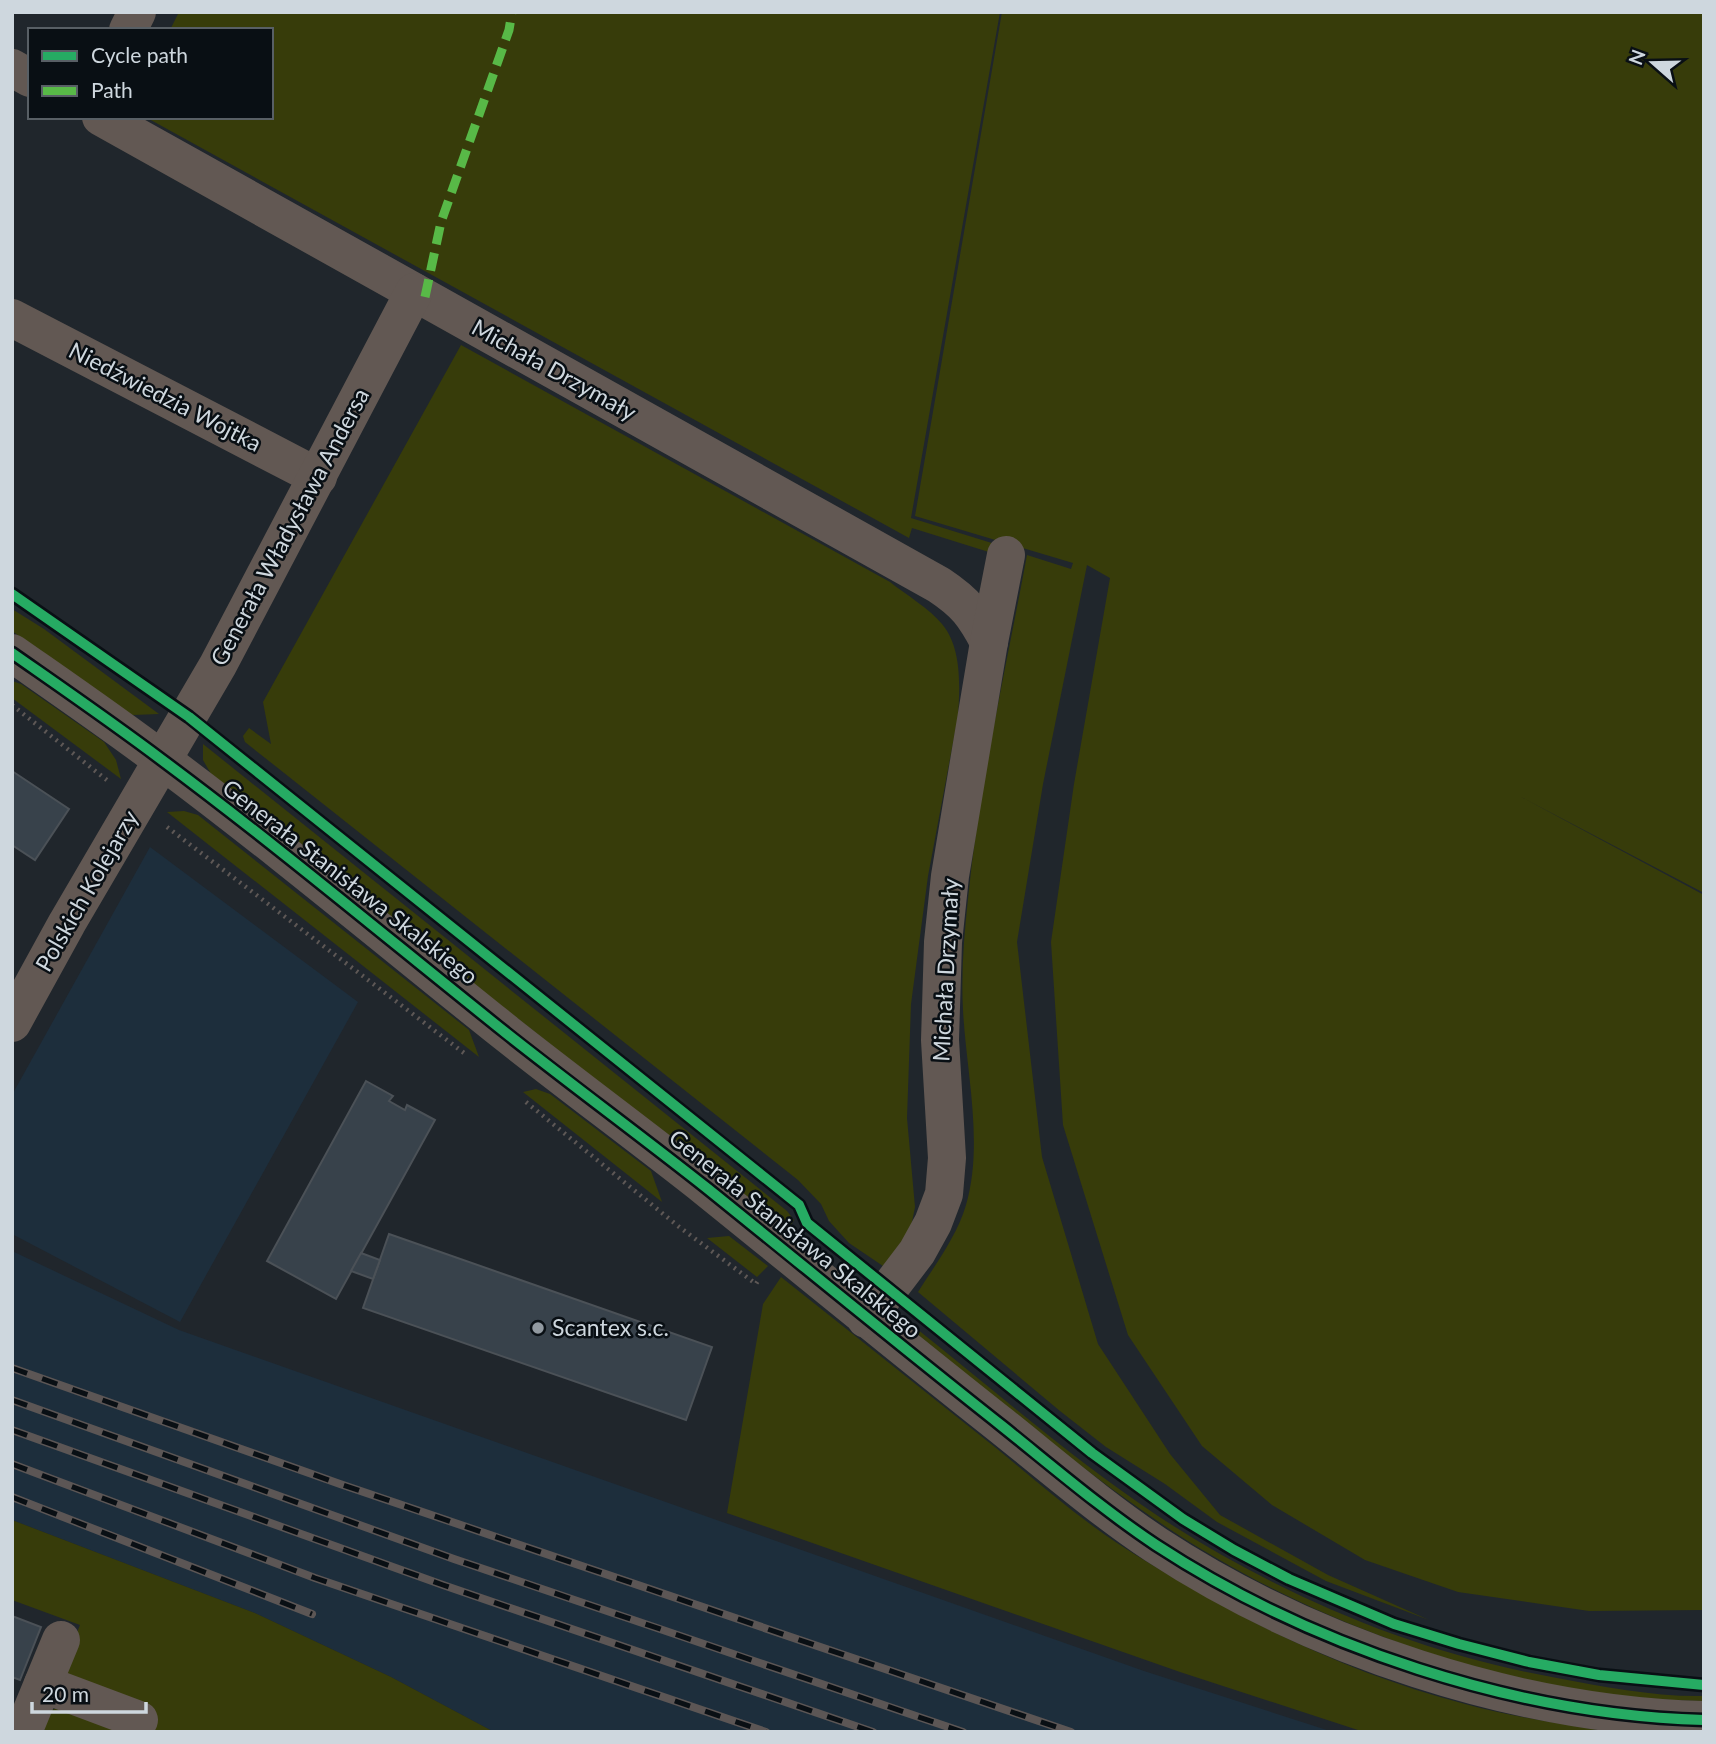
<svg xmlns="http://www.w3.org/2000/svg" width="1716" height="1744" font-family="Lato,sans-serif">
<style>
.built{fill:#1d2e3c}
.green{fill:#373c0a}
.building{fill:#38424b;stroke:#4b5157;stroke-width:2}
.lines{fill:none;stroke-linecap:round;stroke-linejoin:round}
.path{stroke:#5e5856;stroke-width:4.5;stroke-dasharray:2 5;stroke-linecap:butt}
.minor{stroke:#625853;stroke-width:38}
.rail-casing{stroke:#5c5655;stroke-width:8}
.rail{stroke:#090f14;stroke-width:5;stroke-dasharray:16;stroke-linecap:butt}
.quiet{stroke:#58b947;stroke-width:9;stroke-dasharray:18 9;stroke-linecap:butt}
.cycleway-casing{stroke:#090f14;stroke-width:15}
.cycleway{stroke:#26ab63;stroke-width:10}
.poi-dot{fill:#9199a0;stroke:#090f14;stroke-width:2.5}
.labels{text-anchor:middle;stroke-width:5;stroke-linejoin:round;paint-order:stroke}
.street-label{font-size:23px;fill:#ced7de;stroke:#090f14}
.poi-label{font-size:23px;fill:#ced7de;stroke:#090f14;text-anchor:start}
</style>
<rect width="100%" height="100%" fill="#20262c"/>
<g class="built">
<path d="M150,847L358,1002L180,1322L12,1234V1095Z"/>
<path d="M12,1251L179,1330L1144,1671L1333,1732H494L391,1677L257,1614L12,1520Z"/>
</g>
<g class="green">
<path d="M179,12H1000L911,518L995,544L992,553L912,528L909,538L149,119V117H271V30H170Z"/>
<path d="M1002,12H1704V893L1521,797L1704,895V1610L1589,1611L1458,1592L1365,1560L1272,1505L1202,1446L1128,1335L1063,1125L1051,942L1074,784L1110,578L1087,565L1043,784L1017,942L1042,1157L1098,1344L1170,1454L1220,1515L1328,1575L1429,1620L1326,1581L1217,1522L1165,1484L1106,1447L1060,1411L918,1292C935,1265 957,1236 966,1205C984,1144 966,1071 963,1010C961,973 964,936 968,899C979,784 1006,669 1027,555L1071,569L1073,563L915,516Z"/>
<path d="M461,345L890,582C905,594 930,609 942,624C962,648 960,686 958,716L928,876L911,1004L907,1118L915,1207L911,1227L902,1242L883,1266L849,1243L829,1221L821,1204L798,1180L245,742L243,736L249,728L271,744L263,702Z"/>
<path d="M12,609L44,629L159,714L133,715L122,710L12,631Z"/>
<path d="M12,681L21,684L104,742L116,760L121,779L12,698Z"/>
<path d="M203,744L787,1211L794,1220L787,1231L214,779L203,760Z"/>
<path d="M184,811L198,815L469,1030L479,1057L167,812Z"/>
<path d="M536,1089L550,1094L651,1171L662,1202L523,1092Z"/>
<path d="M729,1236L768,1266L757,1277L707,1238Z"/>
<path d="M781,1277C853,1334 924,1391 996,1448C1035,1480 1075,1515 1117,1543C1224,1612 1341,1672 1465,1704C1513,1717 1562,1724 1611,1732H1364L1180,1672L727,1513L763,1304Z"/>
<path d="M912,1325C993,1389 1072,1459 1158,1516C1279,1595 1414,1653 1557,1678C1605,1687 1655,1697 1704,1696V1701C1512,1698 1302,1623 1146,1513C1066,1458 992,1395 917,1334Z"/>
<path d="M12,1520L257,1614L391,1677L494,1732H44L47,1713L56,1708L67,1674L66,1660L80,1625L12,1600Z"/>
</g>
<g class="building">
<path d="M12,771L69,809L35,860L12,845Z"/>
<path d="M366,1081L393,1096L389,1101L405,1110L407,1105L435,1120L336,1299L267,1261Z"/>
<path d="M389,1234L712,1347L686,1420L363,1308Z"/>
<path d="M361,1253L380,1260L373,1279L351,1271Z"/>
<path d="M12,1616L41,1627L20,1680L12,1677Z"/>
</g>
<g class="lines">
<g class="path">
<path d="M12,705L108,781"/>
<path d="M167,827L464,1053"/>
<path d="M526,1102L678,1226L756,1284L759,1279"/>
</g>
<g class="minor">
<path d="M128,30L137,12"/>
<path d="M12,68L30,78"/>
<path d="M101,117L939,585C966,603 974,614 989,642"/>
<path d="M12,318L318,477"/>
<path d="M12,653C62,688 113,723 162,760C279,847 392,942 506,1033C573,1086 641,1136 708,1189C806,1268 903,1348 1002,1426C1052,1466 1102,1509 1156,1545C1312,1647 1516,1715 1704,1720"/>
<path d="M12,1023L67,923L218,665L414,292"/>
<path d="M866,1319L917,1252L933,1223L944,1194L947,1158L940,1040L943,942L950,876L989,642L1006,555"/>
<path d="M43,1684L139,1720"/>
<path d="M23,1732L61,1640"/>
</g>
<defs>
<g id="rail">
<path d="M12,1368L340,1484L1071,1732"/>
<path d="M12,1400L454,1559L963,1732"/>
<path d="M12,1430L443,1585L873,1732"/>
<path d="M12,1464L315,1578L766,1732"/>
<path d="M12,1497L312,1614"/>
</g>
</defs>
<use href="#rail" class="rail-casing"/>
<use href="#rail" class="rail"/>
<path class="quiet" d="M425,297L441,222L509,30L512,12"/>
<defs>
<g id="cycleway">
<path d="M12,594L189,717L799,1205L807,1223L1092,1453L1183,1519L1234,1550L1289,1579L1394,1624L1459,1644L1529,1662L1599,1675L1704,1685"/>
<path d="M12,653C62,688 113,723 162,760C279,847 392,942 506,1033C573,1086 641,1136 708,1189C806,1268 903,1348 1002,1426C1052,1466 1102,1509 1156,1545C1312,1647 1516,1715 1704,1720"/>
</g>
</defs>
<use href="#cycleway" class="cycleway-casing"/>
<use href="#cycleway" class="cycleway"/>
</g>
<circle class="poi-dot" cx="538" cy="1328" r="7"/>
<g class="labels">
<g class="street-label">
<text transform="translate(554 370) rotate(29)" y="8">Michała Drzymały</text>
<text transform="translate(165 397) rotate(27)" y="8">Niedźwiedzia Wojtka</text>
<text transform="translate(290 527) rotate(-62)" y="8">Generała Władysława Andersa</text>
<text transform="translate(350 882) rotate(38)" y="8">Generała Stanisława Skalskiego</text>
<text transform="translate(87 891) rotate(-60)" y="8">Polskich Kolejarzy</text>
<text transform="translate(946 970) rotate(-87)" y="8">Michała Drzymały</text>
<text transform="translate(795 1234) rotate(39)" y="8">Generała Stanisława Skalskiego</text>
</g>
<g class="poi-label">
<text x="552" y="1336">Scantex s.c.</text>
</g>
</g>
<rect width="1716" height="1744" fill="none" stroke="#ced7de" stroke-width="28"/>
<rect x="28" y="28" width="245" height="91" fill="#090f14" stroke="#585f65" stroke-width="2"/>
<rect x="42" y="51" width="35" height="10" fill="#26ab63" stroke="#585f65" stroke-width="2"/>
<text x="91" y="63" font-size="21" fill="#ced7de">Cycle path</text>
<rect x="42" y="86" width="35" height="10" fill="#58b947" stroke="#585f65" stroke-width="2"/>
<text x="91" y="98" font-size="21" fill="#ced7de">Path</text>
<g transform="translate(1653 63) rotate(290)" stroke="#090f14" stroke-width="5" paint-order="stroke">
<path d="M0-5L12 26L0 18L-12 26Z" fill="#ced7de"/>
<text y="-10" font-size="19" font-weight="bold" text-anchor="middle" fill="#ced7de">N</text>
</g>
<path d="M32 1702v10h114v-10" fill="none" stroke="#ced7de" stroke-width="3.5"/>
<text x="42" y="1702" font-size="21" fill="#ced7de" stroke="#090f14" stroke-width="5" paint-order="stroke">20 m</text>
</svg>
